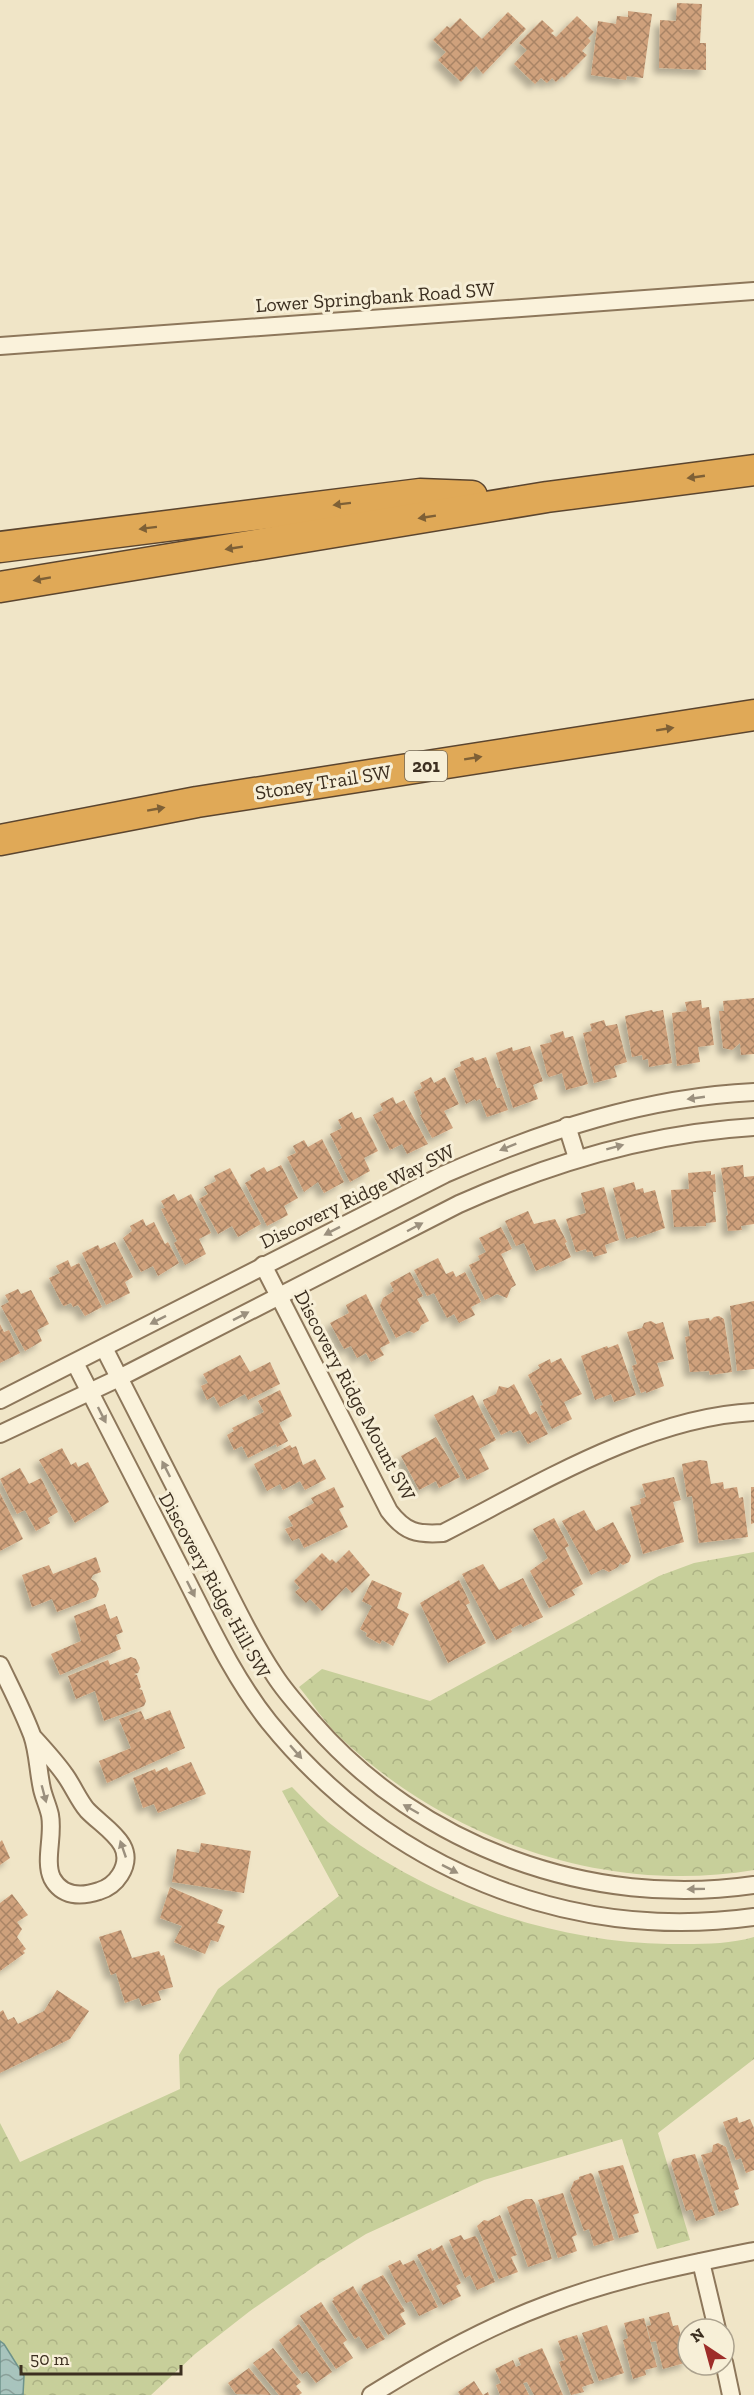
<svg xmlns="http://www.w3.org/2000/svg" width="754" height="2395" font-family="'Zilla Slab',serif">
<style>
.park{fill:url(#park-crowns)}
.water{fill:url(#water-waves);stroke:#6e938b;stroke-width:1.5}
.building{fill:url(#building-cross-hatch);filter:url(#shadow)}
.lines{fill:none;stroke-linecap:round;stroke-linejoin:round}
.street-casing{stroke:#8d775b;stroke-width:20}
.highway-casing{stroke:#5b452f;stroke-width:33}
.street{stroke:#faf2db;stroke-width:16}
.highway{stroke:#e0a957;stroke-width:30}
.oneway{fill:#7e6036}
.oneway2{fill:#9b907e}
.labels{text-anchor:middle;stroke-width:6;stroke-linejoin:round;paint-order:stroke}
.shield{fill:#f7efd7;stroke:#746957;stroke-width:1.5}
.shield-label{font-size:18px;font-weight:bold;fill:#3c2f20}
.street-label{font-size:20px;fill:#3c2f20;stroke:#f7efd7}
</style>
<defs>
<pattern id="park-crowns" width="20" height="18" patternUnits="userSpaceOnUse" patternTransform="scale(1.5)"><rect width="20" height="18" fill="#c7cf9a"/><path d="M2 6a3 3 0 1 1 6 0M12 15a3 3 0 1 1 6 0" fill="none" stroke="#acb284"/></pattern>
<pattern id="water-waves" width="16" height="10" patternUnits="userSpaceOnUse" patternTransform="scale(1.5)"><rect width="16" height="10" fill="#a8c4bd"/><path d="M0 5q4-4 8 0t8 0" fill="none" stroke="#8aa099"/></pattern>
<pattern id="building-cross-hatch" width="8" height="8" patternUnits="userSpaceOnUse" patternTransform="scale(1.5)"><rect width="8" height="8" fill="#cfa17c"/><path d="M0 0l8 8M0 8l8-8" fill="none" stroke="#a98465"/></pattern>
<filter id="shadow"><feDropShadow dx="-5.5" dy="5.5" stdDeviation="3" flood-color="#0004"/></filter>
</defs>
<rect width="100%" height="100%" fill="#f0e5c7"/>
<g class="park">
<path d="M754,1552V1870C606,1895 451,1841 343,1740C326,1725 313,1704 299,1687L322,1669L430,1701L659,1576L694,1563Z"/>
<path d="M292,1787C304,1799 315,1811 328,1822C424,1897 546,1942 668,1944C697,1944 726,1945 754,1937V2059L658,2133L690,2240L657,2249L622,2139L484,2180L366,2234L318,2264L250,2311L195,2354L151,2395H0V2123L20,2162L180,2089L179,2055L218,1989L339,1896L282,1791Z"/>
</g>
<path class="water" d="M0,2341L4,2344L24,2376L23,2395H0Z"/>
<g class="building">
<path d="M677,3L702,4L700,43H706V70L659,68L660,20L676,21Z"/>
<path d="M628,11L652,14L643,78L627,76L626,80L591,75L598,21L616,24L617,16L628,17Z"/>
<path d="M508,12L526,29L483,74L476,66L461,82L438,60L446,52L433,40L447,26L450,28L460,18L482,39Z"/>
<path d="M577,16L594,32L588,38L591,41L582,51L587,55L564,78L562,76L556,82L552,78L547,83L541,78L535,84L514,64L527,50L519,43L542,20L554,31L551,33L556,37Z"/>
<path d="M754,998V1054L741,1055L740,1043L732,1050L723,1048L719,1011H724L723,1001Z"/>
<path d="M701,1000L702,1008L709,1007L714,1045L698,1047L700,1062L677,1066L672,1013L687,1011L685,1002Z"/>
<path d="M652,1010L653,1012L663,1010L672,1063L649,1067L648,1059L643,1060L642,1055L632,1057L625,1016Z"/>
<path d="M604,1020L606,1026L617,1024L627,1062L614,1066L617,1077L594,1083L583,1033L592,1031L590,1024Z"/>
<path d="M563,1031L565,1038L573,1036L588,1084L566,1090L562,1073L549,1077L547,1074L540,1045L552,1042L550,1035Z"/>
<path d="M530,1046L543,1081L533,1085L538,1099L513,1108L496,1053L512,1047L513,1051Z"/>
<path d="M473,1057L475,1061L486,1057L497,1088H500L508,1110L487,1117L480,1099L476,1101L475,1099L466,1104L454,1069L461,1066L460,1062Z"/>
<path d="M431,1077L434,1083L445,1077L459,1104L444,1111L453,1128L432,1138L420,1115L422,1114L414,1092L422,1088L420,1083Z"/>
<path d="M393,1097L396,1104L404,1100L428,1144L407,1154L402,1144L390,1150L373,1115L383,1110L380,1104Z"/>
<path d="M352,1112L355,1119L361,1117L378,1151L364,1158L370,1171L350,1182L339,1160L342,1158L330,1134L342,1128L338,1120Z"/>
<path d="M322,1139L344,1182L324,1193L318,1182L304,1192L287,1157L296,1153L293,1146L304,1140L308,1147Z"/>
<path d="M281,1165L298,1198L284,1206L288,1215L267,1226L245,1183L252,1179L250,1175L264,1167L267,1172Z"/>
<path d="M743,1165L744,1177L754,1176V1224L741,1226L742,1230L728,1231L726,1216L728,1215L721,1168Z"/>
<path d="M230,1168L261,1224L238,1237L232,1226L218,1234L199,1199L208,1194L204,1187L216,1181L214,1176Z"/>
<path d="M711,1171V1175L715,1174L716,1192H713L716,1222L706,1223V1226L674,1227L671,1190L689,1189L688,1173Z"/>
<path d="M634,1182L636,1190L643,1188L644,1193L655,1190L665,1228L637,1238L636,1236L626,1239L613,1188Z"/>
<path d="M604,1187L619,1240L605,1245L607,1253L594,1257L592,1251L587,1252L586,1249L576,1252L566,1219L586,1213L581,1193Z"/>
<path d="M174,1194L178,1201L191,1194L211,1233L199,1239L206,1254L185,1265L174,1243L177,1241L161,1209L165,1208L161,1201Z"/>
<path d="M528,1211L534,1224L555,1219L567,1242L565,1243L571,1257L550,1267L549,1265L536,1271L524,1243L516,1246L505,1221Z"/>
<path d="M143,1219L146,1226L154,1222L165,1244L168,1242L179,1263L158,1276L153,1266L141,1272L123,1238L132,1231L130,1226Z"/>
<path d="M501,1227L512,1249L501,1254L516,1285L511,1288L507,1298L497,1294L485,1300L469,1265L480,1260L478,1256L486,1252L479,1238Z"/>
<path d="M115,1242L133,1277L125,1282L130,1293L106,1305L82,1253L98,1245L100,1249Z"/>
<path d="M438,1258L446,1274L453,1271L456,1277L465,1272L481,1302L471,1307L475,1315L459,1323L454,1314L447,1318L434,1293L427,1296L414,1270Z"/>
<path d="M68,1260L71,1267L79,1263L102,1307L85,1316L78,1305L73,1307L71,1303L64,1306L62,1304L49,1278L60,1273L56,1266Z"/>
<path d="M410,1272L423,1296L417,1299L429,1321L421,1325L419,1330L414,1333L409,1331L396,1338L380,1306L383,1298L394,1291L390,1283Z"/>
<path d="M18,1289L21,1294L31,1290L49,1324L37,1330L42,1341L25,1351L1,1306L9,1302L5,1295Z"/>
<path d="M366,1294L390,1343L380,1348L384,1355L371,1362L366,1353L357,1358L351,1346L344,1349L330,1323L349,1313L346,1305Z"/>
<path d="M754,1301V1369L737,1371L730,1306Z"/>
<path d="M719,1316L724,1319L732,1372L710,1375L709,1371L690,1372L685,1337L690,1336L688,1321L709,1318L710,1321L714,1317Z"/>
<path d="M651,1321L656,1324L663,1322L674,1359L657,1363L664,1386L646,1393V1391L641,1393L632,1366L637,1364L627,1332L642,1328L644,1323Z"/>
<path d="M0,1324L4,1332L9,1330L20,1353L0,1363Z"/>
<path d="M618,1344L636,1395L614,1402L611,1394L595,1400L581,1356L607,1346L608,1348Z"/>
<path d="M240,1355L250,1372L270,1362L280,1384L248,1400L245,1394L220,1407L214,1396L207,1400L201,1386L208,1383L203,1374Z"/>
<path d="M561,1358L582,1394L564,1402L572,1419L552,1429L540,1406L543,1405L528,1375L540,1368L538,1365L550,1359L551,1363Z"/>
<path d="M514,1384L530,1415L536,1411L548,1434L528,1444L520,1430L513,1433L511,1430L501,1435L484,1404L483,1400L496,1394L499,1386L508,1388Z"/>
<path d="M280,1390L292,1416L279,1423L288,1441L277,1447L276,1444L248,1458L242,1446L234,1450L227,1435L234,1431L232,1428L264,1412L258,1401Z"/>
<path d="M473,1395L496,1440L479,1449L489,1469L467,1480L434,1415Z"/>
<path d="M436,1437L460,1477L439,1488L436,1481L419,1490L401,1456Z"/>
<path d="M290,1445L292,1448L296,1446L303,1465L315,1459L326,1479L305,1490L300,1481L283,1490L280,1484L267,1491L254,1464Z"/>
<path d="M62,1448L71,1465L76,1462L78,1467L88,1462L109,1502L75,1523L39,1460Z"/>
<path d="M700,1460L707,1461L711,1484L723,1482L724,1489L737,1487L739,1498L743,1497L748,1537L699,1543L692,1496L687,1497L682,1464Z"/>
<path d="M20,1468L29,1484L41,1478L58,1512L48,1518L50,1523L36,1531L25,1510L17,1514L0,1479Z"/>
<path d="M674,1477L681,1500L673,1502L684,1542L643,1554L630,1507L641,1504L640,1499L646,1497L642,1484Z"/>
<path d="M334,1487L344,1507L339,1509L348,1527L304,1548L299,1538L292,1541L285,1529L293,1526L288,1517L314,1503L311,1498Z"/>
<path d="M751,1487H754V1523L751,1524Z"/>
<path d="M0,1493L23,1539L0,1551Z"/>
<path d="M584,1510L596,1531L613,1522L631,1556L629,1562L623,1565L620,1563L618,1567L609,1572L603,1569L591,1575L562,1521Z"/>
<path d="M554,1518L569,1546L565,1548L583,1584L572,1590L575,1595L549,1608L530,1571L548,1558L533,1529Z"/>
<path d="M349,1550L370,1575L352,1593L346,1587L322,1611L310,1599L306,1603L295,1592L300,1588L294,1581L322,1553L330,1561L332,1559L336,1563Z"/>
<path d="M96,1557L101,1572L93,1575L91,1579L96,1582L99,1589L96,1597L57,1612L52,1599L32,1607L22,1575L49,1565L53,1574Z"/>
<path d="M483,1564L499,1590L523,1578L543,1617L523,1627L521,1624L511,1629L512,1632L496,1640L462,1574Z"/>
<path d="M372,1580L402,1593L397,1608L409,1614L393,1646L382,1640L380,1644L366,1636L367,1633L360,1629L372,1606L362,1601Z"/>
<path d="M459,1580L470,1603L466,1605L486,1643L448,1663L420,1603Z"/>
<path d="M105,1604L110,1619L117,1616L123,1632L116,1635L121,1649L60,1675L51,1654L81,1641L74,1616Z"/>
<path d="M131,1657L136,1659L140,1668L138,1673L134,1674L137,1675L141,1687L139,1689L142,1690L146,1701L144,1706L104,1721L95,1691L76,1699L68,1676L108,1660L110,1665Z"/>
<path d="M170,1710L185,1748L107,1783L99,1761L131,1748L119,1719L141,1711L145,1720Z"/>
<path d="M191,1762L206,1794L158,1813L154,1804L143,1808L133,1778L155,1769L156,1772L167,1767L169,1771Z"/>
<path d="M2,1840L10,1858L0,1865V1842Z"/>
<path d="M201,1843L251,1851L244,1893L172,1882L177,1849L199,1853Z"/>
<path d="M170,1887L223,1910L217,1923L225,1926L218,1942L211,1940L205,1954L174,1942L182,1926L160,1918Z"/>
<path d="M12,1894L28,1915L17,1922L22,1929L17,1937L26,1949L23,1951L25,1953L0,1971V1903Z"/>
<path d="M121,1930L132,1958L159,1951L161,1956L164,1955L173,1987L158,1991L161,2000L142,2006L139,1998L125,2003L116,1973L111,1975L99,1937Z"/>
<path d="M57,1990L89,2011L70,2039L0,2073V2012L3,2010L8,2020L14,2017L18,2024L44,2011Z"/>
<path d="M737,2117L739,2123L750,2119L754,2128V2170L746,2173L741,2158L736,2160L723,2122Z"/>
<path d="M718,2143L726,2147L739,2189L734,2191L739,2205L719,2212L701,2155L712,2152L713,2145Z"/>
<path d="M695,2154L715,2215L696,2221L692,2209L686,2211L671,2163L673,2159Z"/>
<path d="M623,2165L639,2213L633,2215L639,2232L619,2238L598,2171Z"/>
<path d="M591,2173L593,2175L614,2240L594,2246L589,2229L584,2231L570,2191L574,2181L579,2179V2177Z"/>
<path d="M563,2193L577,2235L572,2237L577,2251L558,2258L538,2200Z"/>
<path d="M526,2199H532L535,2203L552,2259L528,2267L507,2207Z"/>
<path d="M500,2215L517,2255L511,2257L518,2272L499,2279L477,2226L484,2220L488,2221Z"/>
<path d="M461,2235L464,2240L475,2236L477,2238L495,2282L477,2290L470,2275L465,2278L449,2240Z"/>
<path d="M442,2245L461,2283L456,2286L461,2296L443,2305L417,2255L431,2248L432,2251Z"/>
<path d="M400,2260L403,2265L414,2260L438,2307L419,2316L411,2301L406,2303L388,2266Z"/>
<path d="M383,2275L405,2311L400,2314L406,2324L388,2335L361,2289L363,2285Z"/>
<path d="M353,2286L385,2339L367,2349L359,2336L355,2339L332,2301L334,2300L333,2298Z"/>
<path d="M321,2302L347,2340L343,2343L353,2358L336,2369L300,2316Z"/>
<path d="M669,2312L673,2326L678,2325L688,2362L663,2369L656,2341L651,2342L647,2326L651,2325L649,2317Z"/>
<path d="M644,2318L657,2367L645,2370L646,2375L633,2379L623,2340L628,2338L624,2323Z"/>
<path d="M299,2324L332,2372L316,2383L307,2371L302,2374L279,2340Z"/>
<path d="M607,2325L624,2373L599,2381L582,2333Z"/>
<path d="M577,2335L594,2383L582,2387L584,2392L571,2395L559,2362L565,2360L558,2341Z"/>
<path d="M273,2348L301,2382L296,2386L302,2393L299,2395H279L253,2363Z"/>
<path d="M542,2348L563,2395H534L527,2382L523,2383L529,2395H500L496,2385L501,2383L495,2369L513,2360L516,2367L521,2365L518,2358Z"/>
<path d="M249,2368L271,2395L236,2394L228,2383Z"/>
<path d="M474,2381L483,2395L488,2392L489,2395H460L458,2392Z"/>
</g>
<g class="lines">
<defs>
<g id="street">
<path d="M0,346L754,291"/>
<path d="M567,1126L577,1158"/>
<path d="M263,1265L389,1511C405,1532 417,1535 443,1533C537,1485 647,1417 754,1412"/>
<path d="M104,1348C137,1414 171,1480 205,1546C227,1589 248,1635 275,1676C286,1693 300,1708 313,1723C421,1847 591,1909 754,1885"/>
<path d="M75,1363C112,1434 148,1506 185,1577C210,1626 234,1678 269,1722C387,1868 567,1943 754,1917"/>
<path d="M0,1400L445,1174C543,1131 646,1097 754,1092"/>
<path d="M0,1434L119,1378L459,1204C553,1162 650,1133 754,1127"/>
<path d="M0,1665C11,1688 23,1711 32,1735C38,1752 38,1771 42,1789C44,1798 48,1806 50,1815C54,1835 44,1861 52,1878C62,1897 81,1897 99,1891C109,1888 115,1883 120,1875C139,1845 105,1829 87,1810C78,1799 73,1786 65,1775C56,1762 44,1749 33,1737"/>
<path d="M701,2262L717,2329"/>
<path d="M724,2362L731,2395"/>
<path d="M371,2395C427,2360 484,2328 546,2305C613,2279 684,2265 754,2251"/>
</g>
<g id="highway">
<path d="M0,547L420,494L472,496"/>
<path d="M0,587L547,497L754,470"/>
<path d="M0,840L197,802L754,715"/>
</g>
</defs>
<use href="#street" class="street-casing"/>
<use href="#highway" class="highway-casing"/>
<use href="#street" class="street"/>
<use href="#highway" class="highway"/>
</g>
<defs><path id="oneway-solid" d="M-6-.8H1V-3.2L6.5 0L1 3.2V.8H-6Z" transform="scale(1.5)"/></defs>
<g class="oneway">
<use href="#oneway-solid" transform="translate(696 477) rotate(172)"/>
<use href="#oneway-solid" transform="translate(342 504) rotate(173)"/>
<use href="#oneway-solid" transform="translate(427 517) rotate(171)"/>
<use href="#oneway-solid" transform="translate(148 528) rotate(173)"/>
<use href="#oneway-solid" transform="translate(234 548) rotate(171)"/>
<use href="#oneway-solid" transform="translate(42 579) rotate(170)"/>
<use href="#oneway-solid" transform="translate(665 729) rotate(-9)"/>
<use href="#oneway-solid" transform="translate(473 758) rotate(-9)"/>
<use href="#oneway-solid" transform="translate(156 809) rotate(-10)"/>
</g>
<g class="oneway2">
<use href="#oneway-solid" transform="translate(696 1098) rotate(172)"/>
<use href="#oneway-solid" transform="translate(508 1147) rotate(158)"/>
<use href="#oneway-solid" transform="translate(615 1147) rotate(-15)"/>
<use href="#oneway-solid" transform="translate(415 1227) rotate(-28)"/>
<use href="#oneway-solid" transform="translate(332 1231) rotate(153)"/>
<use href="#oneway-solid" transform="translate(241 1316) rotate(-27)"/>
<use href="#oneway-solid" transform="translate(158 1320) rotate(153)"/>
<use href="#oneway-solid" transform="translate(102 1415) rotate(63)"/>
<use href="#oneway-solid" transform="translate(166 1469) rotate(-117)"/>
<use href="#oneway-solid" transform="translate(191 1589) rotate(63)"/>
<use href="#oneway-solid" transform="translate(296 1752) rotate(49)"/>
<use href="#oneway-solid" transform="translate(44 1794) rotate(75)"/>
<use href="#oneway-solid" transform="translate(411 1809) rotate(-150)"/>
<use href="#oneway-solid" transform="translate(123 1849) rotate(-109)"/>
<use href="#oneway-solid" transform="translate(450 1869) rotate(27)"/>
<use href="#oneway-solid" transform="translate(696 1889) rotate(179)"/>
</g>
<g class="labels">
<rect class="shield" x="405" y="751" width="42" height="30" rx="4.5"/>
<g class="shield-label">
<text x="426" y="772">201</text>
</g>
<g class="street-label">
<text transform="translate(375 297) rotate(-4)" y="7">Lower Springbank Road SW</text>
<text transform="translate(323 782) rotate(-9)" y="7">Stoney Trail SW</text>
<text transform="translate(357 1196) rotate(-26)" y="7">Discovery Ridge Way SW</text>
<text transform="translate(355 1395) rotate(62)" y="7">Discovery Ridge Mount SW</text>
<text transform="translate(215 1585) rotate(61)" y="7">Discovery Ridge Hill SW</text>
</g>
</g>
<g transform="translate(706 2347) rotate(324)"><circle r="28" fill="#f7efd7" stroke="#aca28e" stroke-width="1.5"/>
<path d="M0-4.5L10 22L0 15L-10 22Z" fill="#9e2d29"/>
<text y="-9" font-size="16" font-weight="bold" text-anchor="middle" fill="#3c2f20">N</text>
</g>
<path d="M21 2365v9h160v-9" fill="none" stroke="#3c2f20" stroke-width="3"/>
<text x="30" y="2365" font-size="18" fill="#3c2f20" stroke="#f7efd7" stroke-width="4.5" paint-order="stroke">50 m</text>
</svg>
